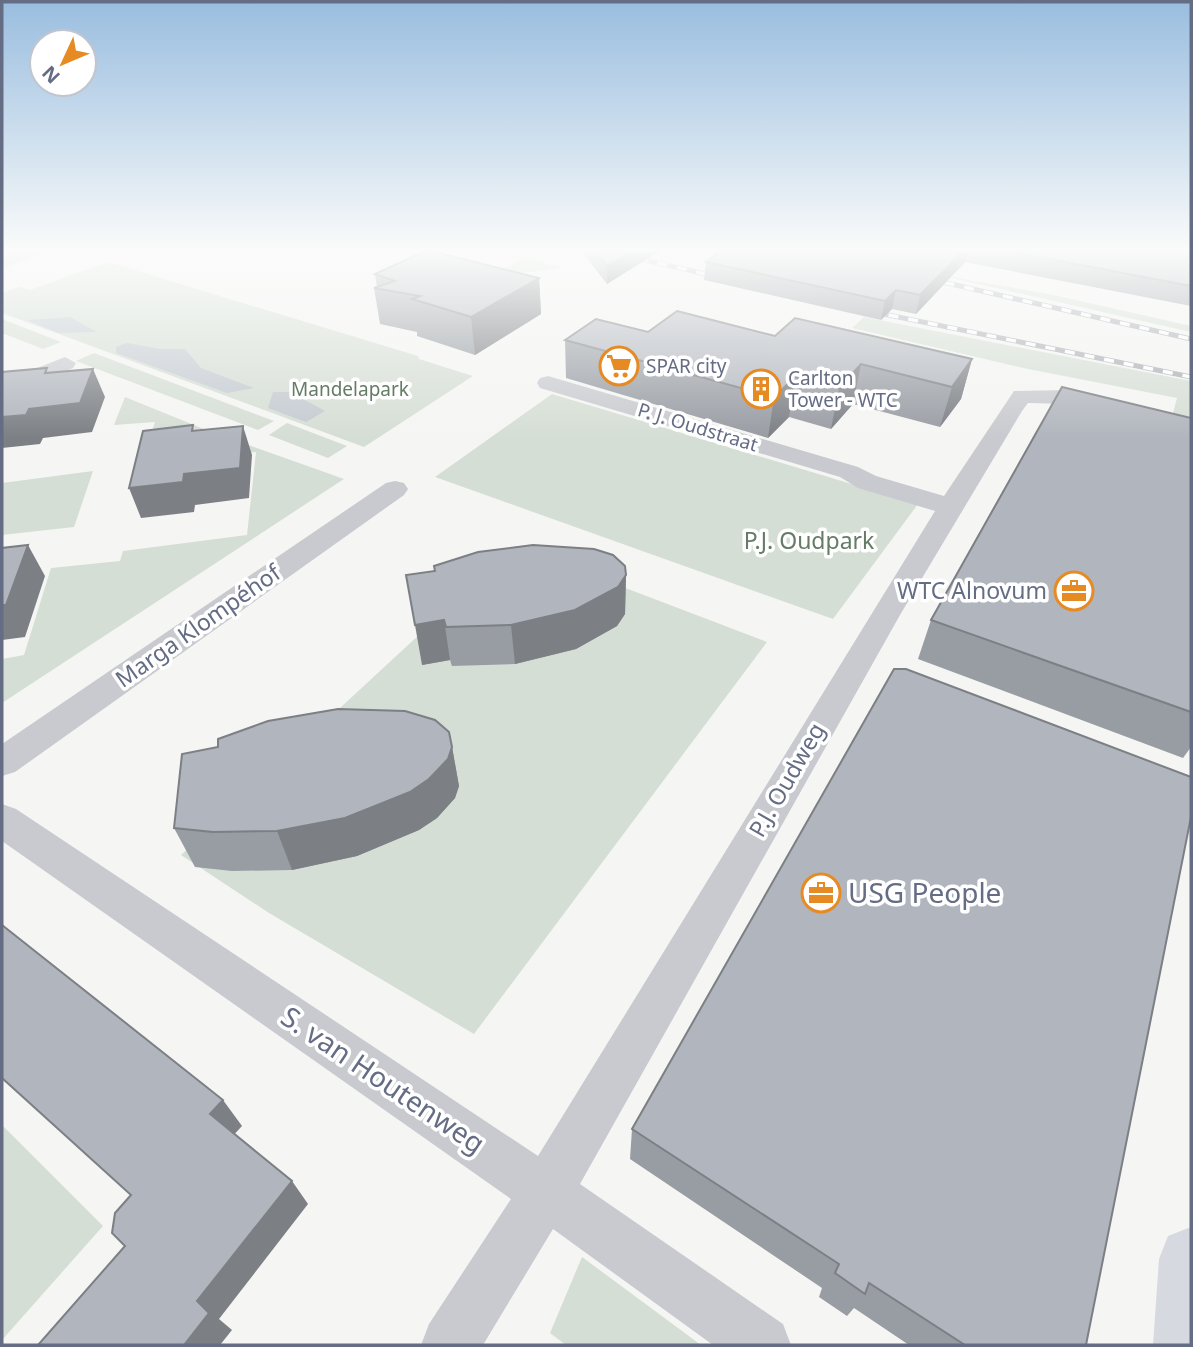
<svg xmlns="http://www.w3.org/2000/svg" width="1193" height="1347" font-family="'Noto Sans',sans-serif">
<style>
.green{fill:#d5ded4}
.water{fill:#c4cad1}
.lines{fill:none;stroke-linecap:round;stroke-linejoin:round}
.minor{fill:#c9cacf;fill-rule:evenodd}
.secondary{fill:#d6d9df;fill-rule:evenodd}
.rail-casing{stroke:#a8abb3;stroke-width:5}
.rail{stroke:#fff;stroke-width:3.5;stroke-dasharray:10;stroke-linecap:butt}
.wall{fill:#989ca3}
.shaded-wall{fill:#7c7f84}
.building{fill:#b1b5bd;stroke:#7c7f84;stroke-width:2}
.labels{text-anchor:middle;stroke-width:7;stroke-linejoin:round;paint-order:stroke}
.far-poi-label{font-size:19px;fill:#656d85;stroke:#fff;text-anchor:start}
.far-park-label{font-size:19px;fill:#647c66;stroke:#fff}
.far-street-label{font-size:19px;fill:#656d85;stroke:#fff}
.park-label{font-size:23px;fill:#647c66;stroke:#fff}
.poi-label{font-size:23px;fill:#656d85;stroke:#fff;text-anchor:end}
.street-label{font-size:23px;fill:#656d85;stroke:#fff}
.near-poi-label{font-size:28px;fill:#656d85;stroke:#fff;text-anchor:start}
.near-street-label{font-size:28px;fill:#656d85;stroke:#fff}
</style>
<rect width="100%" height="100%" fill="#f5f6f3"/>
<g class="green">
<path d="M2,249H57L2,268Z"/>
<path d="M525,258L560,267L561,268L513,274L503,269Z"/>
<path d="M108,262L418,356L419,359L473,376L364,447L2,313V293L19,287L30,290Z"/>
<path d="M934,274L1049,294L1191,326V332Z"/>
<path d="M864,317L1191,381V418L1173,413L1177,398L1028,369L852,328Z"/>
<path d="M2,319L61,342L43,349L2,333Z"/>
<path d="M94,353L274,421L258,430L76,361Z"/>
<path d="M552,394L918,504L833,619L435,477Z"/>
<path d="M125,397L226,438H150L155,422L114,425Z"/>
<path d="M287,423L347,446L328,458L269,435Z"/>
<path d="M243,443L344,479L2,703V659L24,655L51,568L120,561L123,551L247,535L256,452L207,457Z"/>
<path d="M93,471L74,527L2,535V483Z"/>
<path d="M515,546L767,642L474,1034L269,913L181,855Z"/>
<path d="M2,1125L103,1226L2,1340Z"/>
<path d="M582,1257L701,1345H566L550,1333Z"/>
</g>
<g class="water">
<path d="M70,317L97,332L58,333L27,320Z"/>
<path d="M127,343L160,349H185L201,368L254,388L227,393L116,353V347Z"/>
<path d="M273,392H290L325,411L306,422L268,408Z"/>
</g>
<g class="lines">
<g class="minor">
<path d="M65,357L76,363L73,368L2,397V382Z"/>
<path d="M548,376L858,467L876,476L944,496L1014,391L1068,390L1108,399L1112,404L1108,409L1100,411L1068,404L1028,403L1022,411L900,615L580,1184L783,1324L791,1345H713L553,1229L483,1345H421L429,1324L511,1199L2,841V804L16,809L538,1156L935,511L858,488L840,477L540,388L537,383L540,378Z"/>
<path d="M395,481L404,483L408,489L404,495L15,772L2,776V744L386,483Z"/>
</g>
<path class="secondary" d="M1191,1227V1345H1153L1159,1259L1168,1236Z"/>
<defs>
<g id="rail">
<path d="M599,249L722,278"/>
<path d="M925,278L1191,339"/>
<path d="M869,311L1191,377"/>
</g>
</defs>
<use href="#rail" class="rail-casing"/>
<use href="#rail" class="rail"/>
</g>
<g class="wall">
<path d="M565,249H663L607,284L583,253Z"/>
<path d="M724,249H1191V306L965,262L916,314L892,309L881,320L704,280L706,262Z"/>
<path d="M375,274L539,278L541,314L475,355L417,336V332L380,324L374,288L377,287Z"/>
<path d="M648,332L775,336L972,359L961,399L940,427L853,404L831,429L789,417L768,438L566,378L565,340Z"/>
<path d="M1191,418V747L1183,758L918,659L931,620Z"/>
<path d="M435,571L626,575L625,614L617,626L576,649L515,664L452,666L450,660L422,665Z"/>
<path d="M452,747L459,786L455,798L437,818L419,830L357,856L292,870L232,871L195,867L174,828Z"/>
<path d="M632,1129L1086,1345H909L854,1308L847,1316L819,1297L822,1288L630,1159Z"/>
</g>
<g class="shaded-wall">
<path d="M636,249H663L607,284V266Z"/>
<path d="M965,249H968L965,262L916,314L920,295Z"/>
<path d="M539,278L541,314L475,355L471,317Z"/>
<path d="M896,290L892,309L881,320L885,301Z"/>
<path d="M972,359L961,399L940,427L952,387Z"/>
<path d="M861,364L853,404L831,429L839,388Z"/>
<path d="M93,369L105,397L92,432L43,438L40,444L2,448V417L29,409Z"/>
<path d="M795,377L789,417L768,438L774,397Z"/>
<path d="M243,426L252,455L249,498L195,505L194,512L141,518L129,488L184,474Z"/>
<path d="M28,545L45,576L25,637L2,640V605Z"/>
<path d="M626,575L625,614L617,626L576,649L515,664L511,625Z"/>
<path d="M444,620L450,660L422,665L415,625Z"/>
<path d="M452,747L459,786L455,798L437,818L419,830L357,856L292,870L277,831Z"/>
<path d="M223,1100L242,1126L229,1140L210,1114Z"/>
<path d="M292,1181L308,1204L219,1319L232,1330L220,1345H184L197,1301Z"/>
</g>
<g class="building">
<path d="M593,249H636L607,266Z"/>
<path d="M724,249H965L920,295L896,290L885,301L706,262Z"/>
<path d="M997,249H1191V286Z"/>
<path d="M427,250L539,278L471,317L412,299L420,296L374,288L395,281L375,274Z"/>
<path d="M677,311L775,336L795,318L972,359L952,387L861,364L839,388L795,377L774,397L565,340L596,319L648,332Z"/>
<path d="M47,368L45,373L93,369L80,403L29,409L26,415L2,417V372Z"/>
<path d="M1062,387L1191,418V712L931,620Z"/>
<path d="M193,425L192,431L243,426L240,468L184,474L183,482L129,488L143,431Z"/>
<path d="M28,545L6,605H2V548Z"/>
<path d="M533,545L594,549L613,555L625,566L626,575L618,587L575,610L511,625L446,627L444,620L415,625L406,575L435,571L434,566L478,552Z"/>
<path d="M894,669H906L1191,777V817L1086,1345H965L869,1283L865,1294L835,1273L839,1264L632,1129Z"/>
<path d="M338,709L405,711L435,720L449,732L452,747L448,759L429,779L410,792L345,818L277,831L213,832L174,828L182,754L218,747V739L268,721Z"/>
<path d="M2,925L223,1100L210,1114L292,1181L197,1301L209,1313L184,1345H38L125,1246L112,1233L115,1213L131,1195L2,1078Z"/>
</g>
<linearGradient id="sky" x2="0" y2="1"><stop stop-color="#99bddf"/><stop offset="0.57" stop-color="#fafbfa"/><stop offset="1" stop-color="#fafbfa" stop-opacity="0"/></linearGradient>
<rect width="1193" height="438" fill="url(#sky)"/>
<defs>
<symbol id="supermarket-ring" viewBox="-11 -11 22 22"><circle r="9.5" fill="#fff" stroke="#e68b24" stroke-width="1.5"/><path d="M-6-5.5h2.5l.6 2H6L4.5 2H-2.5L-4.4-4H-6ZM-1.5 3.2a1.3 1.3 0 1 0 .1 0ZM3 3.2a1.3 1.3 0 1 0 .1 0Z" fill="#e68b24"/></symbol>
<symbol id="building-ring" viewBox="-11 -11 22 22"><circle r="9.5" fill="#fff" stroke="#e68b24" stroke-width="1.5"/><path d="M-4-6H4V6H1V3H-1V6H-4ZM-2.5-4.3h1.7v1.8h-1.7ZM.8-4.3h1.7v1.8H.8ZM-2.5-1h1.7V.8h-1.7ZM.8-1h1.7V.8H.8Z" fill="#e68b24"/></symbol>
<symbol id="office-ring" viewBox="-11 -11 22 22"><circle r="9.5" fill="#fff" stroke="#e68b24" stroke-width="1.5"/><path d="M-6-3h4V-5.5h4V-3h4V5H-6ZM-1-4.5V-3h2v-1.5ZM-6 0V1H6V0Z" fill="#e68b24"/></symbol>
</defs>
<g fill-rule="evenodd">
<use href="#supermarket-ring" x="597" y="344" width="44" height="44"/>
<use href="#building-ring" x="739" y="367" width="44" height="44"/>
<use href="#office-ring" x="1052" y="569" width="44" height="44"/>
<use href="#office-ring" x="799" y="871" width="44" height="44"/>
</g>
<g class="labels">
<g class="far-poi-label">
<text x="646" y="373">SPAR city</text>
<text x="788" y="385">Carlton<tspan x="788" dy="22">Tower - WTC</tspan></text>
</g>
<g class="far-park-label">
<text x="350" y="396">Mandelapark</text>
</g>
<g class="far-street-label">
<text transform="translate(698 427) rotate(17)" y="7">P. J. Oudstraat</text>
</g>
<g class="park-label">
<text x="809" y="549">P.J. Oudpark</text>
</g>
<g class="poi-label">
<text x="1047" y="599">WTC Alnovum</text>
</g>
<g class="street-label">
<text transform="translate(198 626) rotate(-35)" y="8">Marga Klompéhof</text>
<text transform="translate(787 780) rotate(-60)" y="8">P.J. Oudweg</text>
</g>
<g class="near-poi-label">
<text x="848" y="903">USG People</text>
</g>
<g class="near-street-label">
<text transform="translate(383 1080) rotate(34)" y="10">S. van Houtenweg</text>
</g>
</g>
<rect width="1193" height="1347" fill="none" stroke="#656d85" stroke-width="7"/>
<g transform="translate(63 63) rotate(226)"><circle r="33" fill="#ffffff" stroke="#c1c5ce" stroke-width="2"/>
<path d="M0-5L12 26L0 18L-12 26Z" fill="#e68b24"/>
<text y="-10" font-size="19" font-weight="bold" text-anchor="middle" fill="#656d85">N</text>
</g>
</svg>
